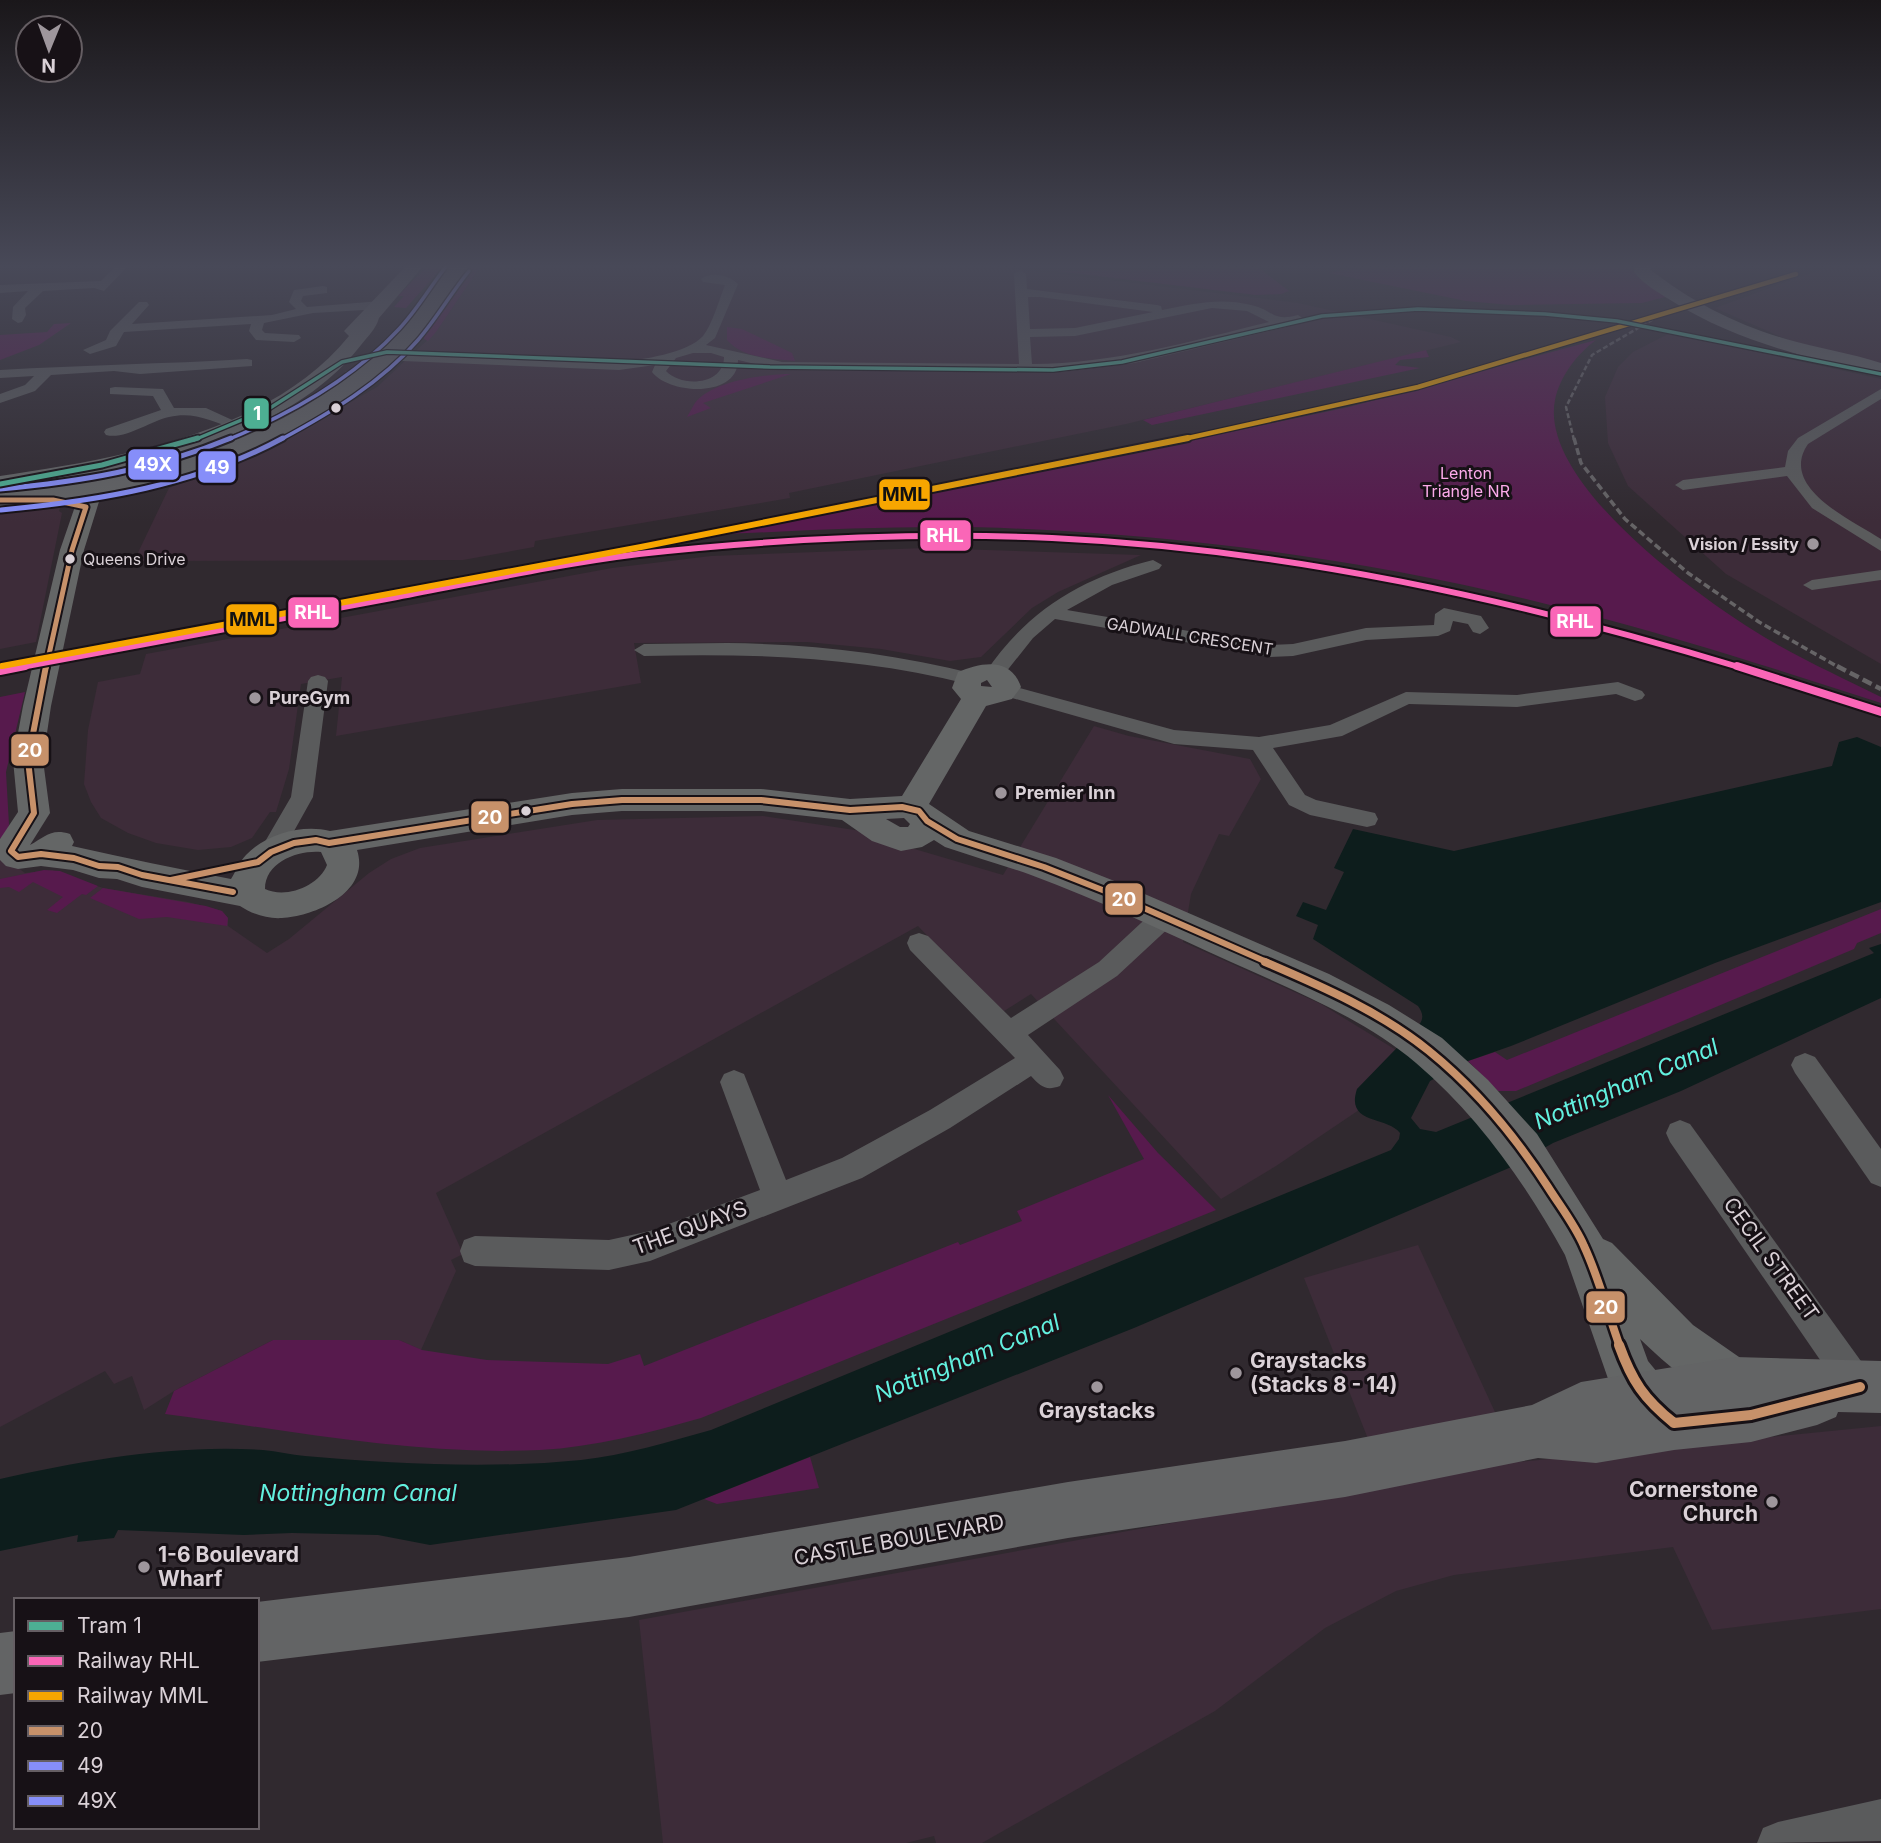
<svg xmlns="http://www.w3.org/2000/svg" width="1881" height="1843" font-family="Inter,sans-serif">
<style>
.built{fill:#3d2c39}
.green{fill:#571a4d}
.water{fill:#0d1d1c}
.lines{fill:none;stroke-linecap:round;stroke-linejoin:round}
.street{fill:#5a5b5c;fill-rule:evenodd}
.secondary{fill:#646666;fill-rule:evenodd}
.primary{fill:#636465;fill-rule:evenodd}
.rail-far2{stroke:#666466;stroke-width:2.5;stroke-dasharray:5 2.5;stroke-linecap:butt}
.rail-far1{stroke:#666466;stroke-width:3.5;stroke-dasharray:7 3.5;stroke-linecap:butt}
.rail{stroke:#666466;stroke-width:4.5;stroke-dasharray:10 4.5;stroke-linecap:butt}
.bus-1-far3-casing{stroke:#171116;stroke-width:9}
.bus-1-far2-casing{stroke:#171116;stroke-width:10}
.bus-1-far1-casing{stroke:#171116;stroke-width:13}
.bus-1-casing{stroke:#171116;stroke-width:16}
.bus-2-far1-casing{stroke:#171116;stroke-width:6}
.bus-2-casing{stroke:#171116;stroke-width:9}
.bus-3-far1-casing{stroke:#171116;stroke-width:6}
.bus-3-casing{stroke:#171116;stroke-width:9}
.bus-1-far3{stroke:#c7916a;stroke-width:5}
.bus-1-far2{stroke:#c7916a;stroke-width:6}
.bus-1-far1{stroke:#c7916a;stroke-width:8}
.bus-1{stroke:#c7916a;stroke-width:10}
.bus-2-far1{stroke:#868ef9;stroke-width:3.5}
.bus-2{stroke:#868ef9;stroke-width:5}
.bus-3-far1{stroke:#868ef9;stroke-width:3.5}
.bus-3{stroke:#868ef9;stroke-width:5}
.rail-1-far1-casing{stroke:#171116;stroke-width:10}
.rail-1-casing{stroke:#171116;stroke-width:12}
.rail-2-far1-casing{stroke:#171116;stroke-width:7}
.rail-2-casing{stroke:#171116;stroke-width:10}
.rail-1-far1{stroke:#fa66b7;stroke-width:6}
.rail-1{stroke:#fa66b7;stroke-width:8}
.rail-2-far1{stroke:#f7a600;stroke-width:4.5}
.rail-2{stroke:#f7a600;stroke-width:6}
.tram-1-far1-casing{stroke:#171116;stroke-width:6}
.tram-1-casing{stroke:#171116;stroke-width:9}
.tram-1-far1{stroke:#4daf93;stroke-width:3.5}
.tram-1{stroke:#4daf93;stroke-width:5}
.bus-dot{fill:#dad1d7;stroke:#171116;stroke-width:2.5}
.poi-dot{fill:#9e969c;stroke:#171116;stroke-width:2.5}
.labels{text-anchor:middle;stroke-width:6;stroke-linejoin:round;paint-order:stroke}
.far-park-label{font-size:16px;fill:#fcaaea;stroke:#171116}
.far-poi-label{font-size:16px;font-weight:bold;fill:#dad1d7;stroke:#171116;text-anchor:end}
.bus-label{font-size:16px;fill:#dad1d7;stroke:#171116;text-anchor:start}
.far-street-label{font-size:16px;fill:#dad1d7;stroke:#171116}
.poi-label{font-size:18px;font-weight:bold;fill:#dad1d7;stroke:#171116;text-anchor:start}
.near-street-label{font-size:21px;fill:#dad1d7;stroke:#171116}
.near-poi-label{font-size:21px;font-weight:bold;fill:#dad1d7;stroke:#171116;text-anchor:start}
.near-water-label{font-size:23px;font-style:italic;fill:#62f0df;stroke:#171116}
.line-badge{stroke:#171116;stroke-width:2.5}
.badge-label{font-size:19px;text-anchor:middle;font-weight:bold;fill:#fff}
.pale-badge-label{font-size:19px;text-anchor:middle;font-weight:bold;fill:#111}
</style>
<rect width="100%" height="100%" fill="#30292f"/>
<g class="built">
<path d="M482,264H978L1298,303L1451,337L1461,342L1126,424L789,493L790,498L535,541L534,547L463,560L134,561L169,488L270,448L377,387L436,332Z"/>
<path d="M1836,264H1881V366L1786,339L1715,308Z"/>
<path d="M1670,333L1881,379V664L1726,574L1628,486L1608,443L1605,397L1618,367L1633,352Z"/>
<path d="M52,505L60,508L59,511L62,513L36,642L0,649V513Z"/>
<path d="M925,548L1141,555L1058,592L1032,608L981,657L950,661L881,649L807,642L634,643L641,683L336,736L342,677L301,684L289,769L276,812H270L252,838L231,847L198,850L156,843L128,833L101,818L91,802L84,784L88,730L98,682L140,674L146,654L612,568L711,556Z"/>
<path d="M1094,726L1129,736L1250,759L1261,779L1229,836L1219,834L1191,894L1183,942L1321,1004L1396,1050L1357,1089L1356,1105L1359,1110L1276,1166L1221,1199L1031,994L1004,1011L989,1000L918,926L436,1193L463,1254L451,1260L456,1271L421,1350L399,1340H273L174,1391L144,1410L132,1376L114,1384L105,1371L0,1427V854L25,873L52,870L103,888L188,902L222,911L228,918V926L267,953L289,939L369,873L391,859L420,848L597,820L763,816L861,831L867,835L1003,875Z"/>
<path d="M1418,1245L1518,1462L1881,1426V1609L1712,1630L1673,1547L1454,1575L1396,1591L1325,1628L1215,1711L982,1843H936L934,1836L906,1843H663L639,1620L1386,1484L1304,1278Z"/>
</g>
<g class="green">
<path d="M429,264H445L406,308L394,307L404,296H398Z"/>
<path d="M466,264H482L436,332L428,341L424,339L425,327Z"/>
<path d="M997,264H1232L1063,268Z"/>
<path d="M1542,264H1627L1640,279L1669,296L1642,303L1510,305L1466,301L1329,273L1349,269Z"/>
<path d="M1259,268L1289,291L1281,294L1256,295L1056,271Z"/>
<path d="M71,323L39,345L0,360V335L47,332L54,324Z"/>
<path d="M727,327L742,329L792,353L795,361C773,359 742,358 727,340Z"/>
<path d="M1596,340C1577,354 1560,376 1555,400C1538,485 1709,605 1771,641C1807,662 1845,679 1881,697V703C1782,671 1683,639 1582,613C1405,566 1209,537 1026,529C920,524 814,530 708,535L1044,471L1349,407Z"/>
<path d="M1426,350L1429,357L1400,360L1395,365L1420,368L1152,425L1143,420Z"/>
<path d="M791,374L703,403L711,408L687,417C690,412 693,406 695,403C712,381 765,374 791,374Z"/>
<path d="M25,692L6,772L9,825L7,832L0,839V697Z"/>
<path d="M44,870L60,871L98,886L86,895L82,894L57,913L47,910L63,897L33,882L19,892L9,887L0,888V879Z"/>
<path d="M103,888L206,906L222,911L228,918L227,926L167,917L139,919L90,898Z"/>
<path d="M1881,909V933L1857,943L1854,949L1516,1091H1498L1468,1061L1495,1052L1507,1060Z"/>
<path d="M1108,1095L1158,1153L1216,1210L701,1418C648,1433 595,1447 540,1450C415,1456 289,1430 165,1414L174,1391L273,1340H399L422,1350L487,1360L608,1364L640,1354L644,1366L958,1242L960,1245L1022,1221L1017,1211L1144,1159Z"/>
<path d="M810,1457L819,1488L717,1504L704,1499Z"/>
</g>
<path class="water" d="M1857,737L1881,747V902L1715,963L1511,1046L1468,1061L1430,1081L1411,1118L1420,1129L1436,1132L1874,953L1869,948L1881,944V998L1681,1091L1553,1143L1509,1168L1134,1328L676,1510L430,1545L378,1535L292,1533L244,1535L118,1530L114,1538L77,1542L78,1535L0,1551V1479C84,1460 177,1444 263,1450C277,1451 291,1455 305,1456C396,1464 491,1469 581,1460C625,1455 668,1442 711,1430L1391,1150L1399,1139L1400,1133C1387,1116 1345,1125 1357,1089L1419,1025C1424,1018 1423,1013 1418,1006L1313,939L1318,925L1296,916L1303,902L1326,910L1344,872L1334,868L1353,829L1454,851L1832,766L1839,742Z"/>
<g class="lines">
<g class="street">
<path d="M118,264L128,266L104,291L94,288L43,291L25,308L26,315L22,322L18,323L12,319L13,307L28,291L0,293V285L101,281Z"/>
<path d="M1020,270L1026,274L1027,289L1157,305L1161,306L1162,310C1192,304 1220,297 1251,305C1274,310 1271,322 1298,315L1304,319L1287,327L1134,363L1061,372L782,370L738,360C738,398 670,395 652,372L655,365L619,370L403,361L386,364L352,376L345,372L378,357L403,353L619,362C641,360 688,353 703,336C713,323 719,300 725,285L703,282L701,279C712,271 729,275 738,284L715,338L706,345L782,362L1019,364L1014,274ZM1028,297H1040L1153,312L1075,328L1030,329ZM1212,308L1247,311L1269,322C1191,341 1113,364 1032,364L1030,337L1075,336ZM693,353H711L724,357C724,385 682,388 666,371L676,358Z"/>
<path d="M323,286L327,287V293L303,296L301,301L307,307L381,301L387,305L381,309L313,313L264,323L262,330L265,333L299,335L301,338L294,342L256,340L249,331L251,324L124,332L116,346L90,354L83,350L106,340L110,331L139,302H147L149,305L132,324L272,315L296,309L289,302L294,290Z"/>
<path d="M247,359L252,360V366L140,374L114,371L51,375L35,391L0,403V394L25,385L34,376L0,378V370C83,365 164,364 247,359Z"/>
<path d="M115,387L163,389L174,408H206L241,424L234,428C211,422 195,411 169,417C150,421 125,440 106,435L104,432L106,429L161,410L153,396L110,394V388Z"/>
<path d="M1881,389V399L1808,444C1778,488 1852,520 1881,539V551L1812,508L1787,476L1683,490L1675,485L1683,480L1785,467L1788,451L1798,438Z"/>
<path d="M1153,560L1162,565L1159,569L1112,585L1067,610L1270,645L1293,644L1366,628L1434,625L1435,614L1444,608L1481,616L1489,628L1480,634L1473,632L1468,624L1453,621L1450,631L1438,636L1366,640L1293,656L1270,657L1055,619L1033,638L1002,677H988L985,673C1027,611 1081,578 1153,560Z"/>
<path d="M1881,570V580L1812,590L1803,585L1812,580Z"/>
<path d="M727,643C811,644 893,653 975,674L978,678L975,682L968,684C861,657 754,653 644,656L634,650L644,644Z"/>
<path d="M318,675L325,677L328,681L313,797L279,858L271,860L263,858L259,852L291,797L308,681L311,677Z"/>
<path d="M1618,682L1642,691L1645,695L1642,699L1635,701L1616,694L1517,707L1409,704L1342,736L1273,748L1305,795L1316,800L1375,813L1378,819L1375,825L1367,827L1310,815L1289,805L1253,750L1174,744L998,694L995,690L998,686L1005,684L1174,730L1259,737L1330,725L1406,692L1517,695Z"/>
<path d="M1164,908L1173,910L1176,917L1173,924L1117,976L1028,1035L1060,1070L1064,1078L1060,1086C1046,1091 1041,1087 1031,1076L950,1128L862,1178L650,1261L609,1270L475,1266L464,1262L460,1251L464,1240L475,1236L609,1240L650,1231L760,1190L720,1082L724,1074L734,1070L744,1074L786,1180L842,1158L930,1110L1015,1058L910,950L907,943L910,936L919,933L928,936L1011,1018L1099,962L1155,910Z"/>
<path d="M1805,1053L1815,1057L1881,1149V1187L1871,1183L1795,1073L1791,1065L1795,1057Z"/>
<path d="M1680,1120L1690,1124L1871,1375L1876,1387L1871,1399L1859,1404L1847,1399L1670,1142L1666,1133L1670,1124Z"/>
<path d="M1881,1799V1841L1757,1843L1763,1828L1778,1822Z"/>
</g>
<g class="secondary">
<path d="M408,264H425L379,318C376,329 368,336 361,345C304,419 203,449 115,469L124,475L102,492L84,550L51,706L43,760L50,813L30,845C45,837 51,828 70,834L74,842L72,846C125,858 178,869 231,879C236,871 240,861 246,855C266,834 302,824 330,831L572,793L622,789H761L850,799L902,796L961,699L952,688L958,672C982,662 1011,657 1021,687L1012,699L986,706L929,804L969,831L1056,858L1117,882L1329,974L1389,1005L1442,1038L1488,1080L1537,1134L1603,1239L1612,1243L1693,1325L1752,1366L1759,1383L1752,1400L1735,1407C1699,1392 1668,1366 1640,1339L1648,1361L1675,1394L1682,1411L1675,1428L1658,1435L1641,1428L1613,1393L1565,1255C1525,1183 1479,1117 1416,1063C1363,1018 1293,990 1231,962C1165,932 1099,900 1031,875C1003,865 974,857 945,847L934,840L922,847L901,851L872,841L842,820L761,811H622L572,815L357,850C371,892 315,916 282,918C267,919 252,914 240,906L142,887L117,879L99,878L73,870L41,866L18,869L6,866L0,860V839L18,812L13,760L23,706L60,550L81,489L103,472L0,490V476C117,459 271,433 349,336L344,331ZM987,680L992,687L981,686V683ZM904,818L910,824L908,827H900L886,819ZM321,852L327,865C319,886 286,899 265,889C265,862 298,850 321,852Z"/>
<path d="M1635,264H1651V270C1690,301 1737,325 1786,339C1818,348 1850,353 1881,363V376C1809,358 1735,341 1672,301C1659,293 1643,284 1634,272Z"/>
</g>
<g class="primary">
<path d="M452,264H470C451,291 433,321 410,345C310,450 142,499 0,508V492C140,484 297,437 397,335C418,314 432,286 452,264Z"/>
<path d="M1735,1357L1881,1361V1413L1838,1412L1836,1417L1817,1425L1751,1442L1674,1450L1596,1463L1538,1458L1345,1497L1068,1538L629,1617L257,1662V1602L629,1557L1068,1482L1345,1441L1532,1405L1581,1382Z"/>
<path d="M16,1631V1693L0,1695V1633Z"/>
</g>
<path class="rail-far2" d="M1574,440L1566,407L1592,355L1669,310"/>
<path class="rail-far1" d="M1574,438L1581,463L1625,519L1688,573L1759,622L1840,668"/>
<path class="rail" d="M1837,666L1881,689"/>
<defs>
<path id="bus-1-far3" d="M0,500H53L86,507L72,550L46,668"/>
<g id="bus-1-far2">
<path d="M46,666L28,760L34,813L11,851L18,857L41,854L74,858L99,866L118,867L142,875L233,892"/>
<path d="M171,880L258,862L271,852L294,843L316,840L329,843L572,804L622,800H761L850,810L902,807L919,811L927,821L957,839L1044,867L1105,891L1269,963"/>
</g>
<path id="bus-1-far1" d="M1265,962C1321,986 1381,1012 1429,1051C1476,1089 1515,1136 1548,1187C1560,1206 1575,1225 1584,1246C1599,1278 1608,1314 1620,1347"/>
<path id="bus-1" d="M1619,1345C1632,1381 1644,1399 1674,1423L1751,1415L1860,1387"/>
<path id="bus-2-far1" d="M280,440C330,413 381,383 418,340C437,318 451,293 469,271"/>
<path id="bus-2" d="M1,510C97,501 197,485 283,438"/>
<path id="bus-3-far1" d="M227,440C290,414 352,380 399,329C418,309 431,285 448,264"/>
<path id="bus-3" d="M0,489C79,482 157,469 231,438"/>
</defs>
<use href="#bus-1-far3" class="bus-1-far3-casing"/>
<use href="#bus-1-far2" class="bus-1-far2-casing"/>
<use href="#bus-1-far1" class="bus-1-far1-casing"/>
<use href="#bus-1" class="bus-1-casing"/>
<use href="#bus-2-far1" class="bus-2-far1-casing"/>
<use href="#bus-2" class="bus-2-casing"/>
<use href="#bus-3-far1" class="bus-3-far1-casing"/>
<use href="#bus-3" class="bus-3-casing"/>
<use href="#bus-1-far3" class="bus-1-far3"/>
<use href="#bus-1-far2" class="bus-1-far2"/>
<use href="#bus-1-far1" class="bus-1-far1"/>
<use href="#bus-1" class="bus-1"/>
<use href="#bus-2-far1" class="bus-2-far1"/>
<use href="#bus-2" class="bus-2"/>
<use href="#bus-3-far1" class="bus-3-far1"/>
<use href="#bus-3" class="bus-3"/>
<defs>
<path id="rail-1-far1" d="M16,668C143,644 270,621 397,597C477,582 558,564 639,554C776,539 915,532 1052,538C1287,549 1518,600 1742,668"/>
<g id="rail-1">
<path d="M1737,666L1881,712"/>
<path d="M0,671L25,666"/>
</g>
<path id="rail-2-far1" d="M1179,440L1418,387L1796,274"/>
<path id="rail-2" d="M2,666L641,547L1188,438"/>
</defs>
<use href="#rail-1-far1" class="rail-1-far1-casing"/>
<use href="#rail-1" class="rail-1-casing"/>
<use href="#rail-2-far1" class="rail-2-far1-casing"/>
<use href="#rail-2" class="rail-2-casing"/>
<use href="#rail-1-far1" class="rail-1-far1"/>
<use href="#rail-1" class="rail-1"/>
<use href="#rail-2-far1" class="rail-2-far1"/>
<use href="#rail-2" class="rail-2"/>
<defs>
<path id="tram-1-far1" d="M194,440L270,408L342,362L387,352L770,367L1053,370L1122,362L1322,316L1418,309L1545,314L1617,321L1881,374"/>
<path id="tram-1" d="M0,484L102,465L198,438"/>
</defs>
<use href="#tram-1-far1" class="tram-1-far1-casing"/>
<use href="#tram-1" class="tram-1-casing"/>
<use href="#tram-1-far1" class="tram-1-far1"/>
<use href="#tram-1" class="tram-1"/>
</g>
<linearGradient id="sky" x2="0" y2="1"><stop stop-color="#1a171a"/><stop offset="0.51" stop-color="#484958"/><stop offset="1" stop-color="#484958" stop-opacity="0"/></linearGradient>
<rect width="1881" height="522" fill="url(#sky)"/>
<g class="bus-dot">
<circle cx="336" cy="408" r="6"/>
<circle cx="70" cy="559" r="6"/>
<circle cx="526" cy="811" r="6"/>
</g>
<g class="poi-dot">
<circle cx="1813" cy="544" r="7"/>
<circle cx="255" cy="698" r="7"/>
<circle cx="1001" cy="793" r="7"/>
<circle cx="1236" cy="1373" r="7"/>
<circle cx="1097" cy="1387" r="7"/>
<circle cx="1772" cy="1502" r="7"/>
<circle cx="144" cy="1567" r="7"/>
</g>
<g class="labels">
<g class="far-park-label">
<text x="1466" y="479">Lenton<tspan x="1466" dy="18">Triangle NR</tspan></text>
</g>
<g class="far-poi-label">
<text x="1799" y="550">Vision / Essity</text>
</g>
<g class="bus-label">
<text x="83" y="565">Queens Drive</text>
</g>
<g class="far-street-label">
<text transform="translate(1190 636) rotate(9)" y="6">GADWALL CRESCENT</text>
</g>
<g class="poi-label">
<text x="269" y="704">PureGym</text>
<text x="1015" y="799">Premier Inn</text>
</g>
<g class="near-street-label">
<text transform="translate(690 1228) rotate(-20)" y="7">THE QUAYS</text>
<text transform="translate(1771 1259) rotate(54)" y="7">CECIL STREET</text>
<text transform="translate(899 1540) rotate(-10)" y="7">CASTLE BOULEVARD</text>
</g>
<g class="near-poi-label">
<text x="1250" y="1368">Graystacks<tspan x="1250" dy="24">(Stacks 8 - 14)</tspan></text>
<text x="1097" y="1418" text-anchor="middle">Graystacks</text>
<text x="1758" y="1497" text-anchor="end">Cornerstone<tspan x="1758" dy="24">Church</tspan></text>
<text x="158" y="1562">1-6 Boulevard<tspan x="158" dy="24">Wharf</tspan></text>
</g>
<g class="near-water-label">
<text transform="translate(1626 1084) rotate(-23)" y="8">Nottingham Canal</text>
<text transform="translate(967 1358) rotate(-22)" y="8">Nottingham Canal</text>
<text x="358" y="1501">Nottingham Canal</text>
</g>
</g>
<g class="line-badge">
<rect x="243" y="397" width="27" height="33" rx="7" fill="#4daf93"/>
<rect x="127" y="448" width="53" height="33" rx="7" fill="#868ef9"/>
<rect x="197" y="450" width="40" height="34" rx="7" fill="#868ef9"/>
<rect x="878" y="478" width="53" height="33" rx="7" fill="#f7a600"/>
<rect x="919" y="519" width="53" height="33" rx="7" fill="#fa66b7"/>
<rect x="287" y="596" width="53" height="33" rx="7" fill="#fa66b7"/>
<rect x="225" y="603" width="53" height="33" rx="7" fill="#f7a600"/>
<rect x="1549" y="605" width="53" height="33" rx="7" fill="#fa66b7"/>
<rect x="10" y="733" width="40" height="34" rx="7" fill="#c7916a"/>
<rect x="470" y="800" width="40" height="34" rx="7" fill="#c7916a"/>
<rect x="1104" y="882" width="40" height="34" rx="7" fill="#c7916a"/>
<rect x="1585" y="1290" width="41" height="34" rx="7" fill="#c7916a"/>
</g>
<g class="badge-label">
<text x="257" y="420">1</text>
<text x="153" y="471">49X</text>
<text x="217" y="474">49</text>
<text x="945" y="542">RHL</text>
<text x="313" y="619">RHL</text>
<text x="1575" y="628">RHL</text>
<text x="30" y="757">20</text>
<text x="490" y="824">20</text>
<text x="1124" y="906">20</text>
<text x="1606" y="1314">20</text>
</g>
<g class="pale-badge-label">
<text x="905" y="501">MML</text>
<text x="252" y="626">MML</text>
</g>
<rect x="14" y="1598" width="245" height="231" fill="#171116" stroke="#655e63" stroke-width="2"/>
<rect x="28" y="1621" width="35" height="10" fill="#4daf93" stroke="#655e63" stroke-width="2"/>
<text x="77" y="1633" font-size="21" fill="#dad1d7">Tram 1</text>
<rect x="28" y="1656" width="35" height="10" fill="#fa66b7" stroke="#655e63" stroke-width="2"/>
<text x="77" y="1668" font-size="21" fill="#dad1d7">Railway RHL</text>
<rect x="28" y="1691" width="35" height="10" fill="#f7a600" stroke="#655e63" stroke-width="2"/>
<text x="77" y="1703" font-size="21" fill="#dad1d7">Railway MML</text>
<rect x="28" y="1726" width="35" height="10" fill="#c7916a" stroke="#655e63" stroke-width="2"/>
<text x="77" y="1738" font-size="21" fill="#dad1d7">20</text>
<rect x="28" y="1761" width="35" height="10" fill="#868ef9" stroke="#655e63" stroke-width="2"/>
<text x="77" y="1773" font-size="21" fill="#dad1d7">49</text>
<rect x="28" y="1796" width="35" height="10" fill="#868ef9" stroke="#655e63" stroke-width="2"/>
<text x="77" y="1808" font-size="21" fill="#dad1d7">49X</text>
<g transform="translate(49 49) rotate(181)"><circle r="33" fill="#171116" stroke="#655e63" stroke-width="2"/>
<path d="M0-5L12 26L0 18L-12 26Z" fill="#9e969c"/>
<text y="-10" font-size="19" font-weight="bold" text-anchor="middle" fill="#dad1d7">N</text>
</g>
</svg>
